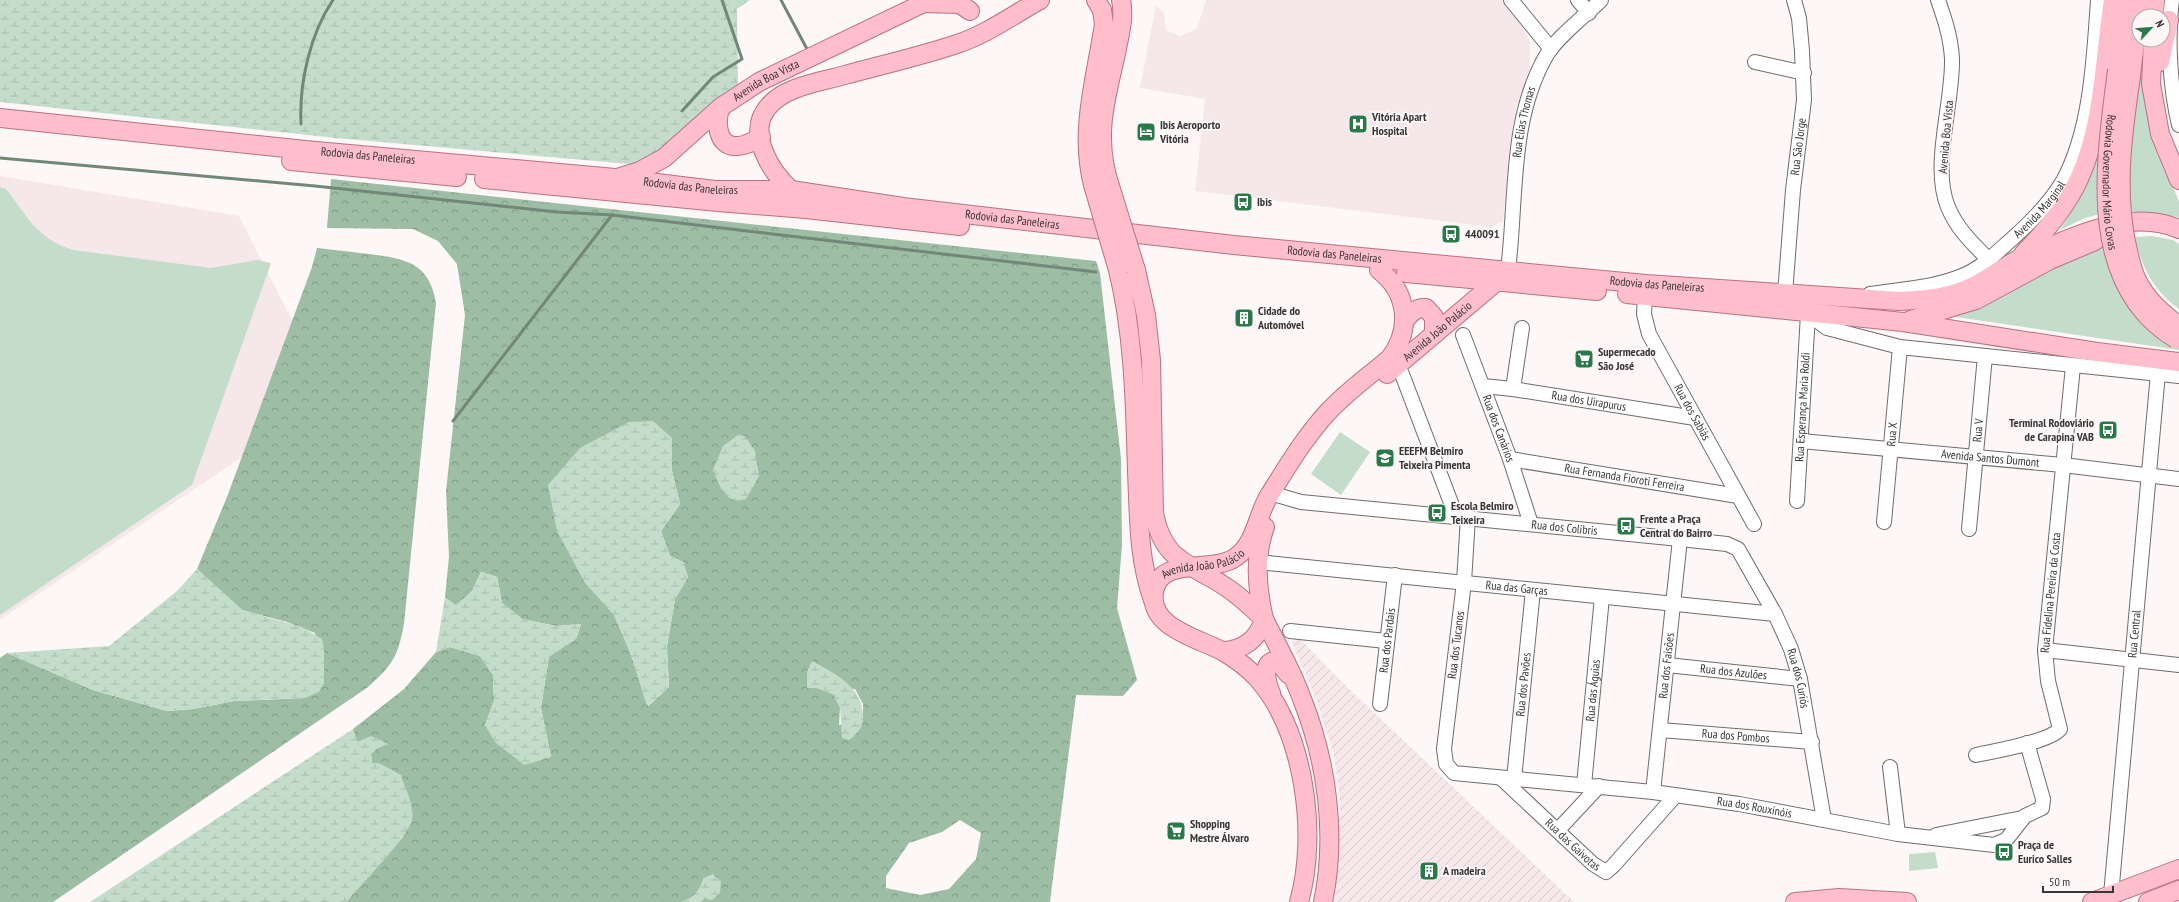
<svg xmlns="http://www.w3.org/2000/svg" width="2179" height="902" font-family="'PT Sans Narrow',sans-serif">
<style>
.built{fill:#f6e7ea}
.industrial{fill:url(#industrial-furrows)}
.grass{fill:#c3ddca}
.forest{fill:url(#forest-crowns);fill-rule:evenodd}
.wetland{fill:url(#wetland-marsh)}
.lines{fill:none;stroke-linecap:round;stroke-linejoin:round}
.stream{stroke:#728777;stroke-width:3}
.minor-casing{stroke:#706b6c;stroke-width:16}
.major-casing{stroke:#b87181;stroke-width:20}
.minor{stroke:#fff;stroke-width:14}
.major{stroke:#febecc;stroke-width:18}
.major-bridge-casing{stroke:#b87181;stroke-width:20;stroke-linecap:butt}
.major-bridge{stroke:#febecc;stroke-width:18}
.labels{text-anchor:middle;stroke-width:3.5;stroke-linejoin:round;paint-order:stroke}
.street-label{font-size:12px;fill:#373535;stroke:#fdf7f8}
.poi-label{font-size:12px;font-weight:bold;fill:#373535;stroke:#fdf7f8;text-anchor:start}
</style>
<defs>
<pattern id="industrial-furrows" width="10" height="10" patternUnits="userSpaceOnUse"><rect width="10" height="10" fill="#f6e7ea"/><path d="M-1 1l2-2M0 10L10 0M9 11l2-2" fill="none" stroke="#d4c7c9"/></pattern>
<pattern id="forest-crowns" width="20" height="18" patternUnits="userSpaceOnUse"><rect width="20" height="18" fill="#9dbda5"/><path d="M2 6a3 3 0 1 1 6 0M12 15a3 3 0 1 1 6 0" fill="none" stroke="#819a87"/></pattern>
<pattern id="wetland-marsh" width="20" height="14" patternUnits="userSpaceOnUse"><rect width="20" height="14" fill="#c3ddca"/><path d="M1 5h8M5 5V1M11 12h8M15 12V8" fill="none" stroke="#a8beae"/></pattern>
</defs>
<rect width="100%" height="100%" fill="#fdf7f8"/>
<g class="built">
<path d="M1206,0H1502L1515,15L1530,41V69L1516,108L1511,139L1503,221L1491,227L1195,191L1205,99L1140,88L1156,5L1164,13L1166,30L1180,36L1197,29Z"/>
<path d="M0,176L239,216L331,397L0,620Z"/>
</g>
<path class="industrial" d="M1300,639L1345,685L1574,902H1335L1340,797L1334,756L1318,704L1292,642Z"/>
<g class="grass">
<path d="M2142,40H2146L2149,121L2163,165L2179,201V217L2131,211L2127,180Z"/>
<path d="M2100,147L2097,188L2100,214L2085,218L2060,230L2073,209Z"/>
<path d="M0,187L6,189C28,217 37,239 73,250L211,268L257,260L271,263L192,485L0,615Z"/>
<path d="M2152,236L2173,240L2179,244V309C2154,291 2141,267 2135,237Z"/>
<path d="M2103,243L2107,262L2114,278L2179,345V350L1936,314Z"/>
<path d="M1340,432L1370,452L1341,495L1311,474Z"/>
<path d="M1935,852L1938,868L1909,871V854Z"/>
</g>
<g class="forest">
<path d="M331,179L1096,261L1100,273L1121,459L1122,545L1117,608L1137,680L1123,696L1076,695L1050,902H701L704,898V878C699,891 695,898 681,902H346L403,837L381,764L372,763L371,754L377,748L388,744L357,742L353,729L404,689L436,652L450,647L480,656L493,675L494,701L485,725L551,757L541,708L549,656L576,639L581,624L556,626L522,619L502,603L497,577L481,572L472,591L456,606L445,597L449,557L446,491L465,315L457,264L438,241L413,229L327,228ZM672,438V471L680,504L661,531L670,556L683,562L688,577L675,599L667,646L669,687L648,706L630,652L614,615ZM817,688L855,689L863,704V720L839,725L840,707L833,694ZM960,820L981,833L976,859L949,889L920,895L886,888V876L909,843L942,832Z"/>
<path d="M317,248C335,250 352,252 369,254C406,259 429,262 436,303L404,624C398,656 393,665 368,687L53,902H0V658L7,653L93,690L167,711L193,709L234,701L305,698L324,683L323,669L315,633L287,622L242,610L197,569L227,497L312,267Z"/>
</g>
<g class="wetland">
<path d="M0,0H750L737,9L738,86L663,167L336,138L0,102Z"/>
<path d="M653,421L672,438V471L680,504L661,531L670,556L683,562L688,577L675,599L667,646L669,687L647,706L630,652L614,615L585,583L557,531L548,485L580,448L629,422Z"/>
<path d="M738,435L745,436L755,451L759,476L746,499C726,506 719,485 713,470L723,446Z"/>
<path d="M197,569L242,610L302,627L322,639L324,650V683L319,692L305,698L234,701L193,709L167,711L93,690L7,653L109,646L177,591Z"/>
<path d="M481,572L497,577L502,603L522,619L556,626L581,624L576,639L549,657L541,708L551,757L524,765L495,742L485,725L494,701L493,675L480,656L450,647L436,652L445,597L456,605L472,591Z"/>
<path d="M812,661C834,673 862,686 863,715C864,727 858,733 849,740L842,738L840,707L833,694L817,688H807V672Z"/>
<path d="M353,729L357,742L371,736L389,744L377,748L371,754L372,763L381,764L401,775C405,788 415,806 412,820C408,837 360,886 346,902H90Z"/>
<path d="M713,874L721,881L720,893L712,900L704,898L701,902H681C695,898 699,891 704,878Z"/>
</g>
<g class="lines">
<g class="stream">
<path d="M781,0L807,49"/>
<path d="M682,111L713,77L742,59L722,0"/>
<path d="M301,124C299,83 310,34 333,0"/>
<path d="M0,158L315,186L557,212L612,215L1096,272"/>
<path d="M453,421L612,215"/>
</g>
<defs>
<g id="minor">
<path d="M1511,0L1551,49"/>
<path d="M1578,0L1589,13"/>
<path d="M1938,0C1945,20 1951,38 1952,59C1953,104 1931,166 1948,207C1957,229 1973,244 1989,260"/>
<path d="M2172,0C2167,38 2170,87 2179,125"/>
<path d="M1755,62L1804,73"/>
<path id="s1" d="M1508,270C1517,199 1509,121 1546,56C1556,38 1585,16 1601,0"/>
<path id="s2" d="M1785,294L1793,190L1804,100L1802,51L1799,18L1794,0"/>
<path id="s3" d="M1870,294C1901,289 1933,288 1962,276C1982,268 1997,252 2013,238C2032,221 2050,203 2063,181C2091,130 2094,58 2098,0"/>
<path id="s4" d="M1645,296L1644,314L1649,334L1754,524"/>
<path d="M1808,314L1827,328L1900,347L2179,376"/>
<path id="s5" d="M1463,335L1510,459L1531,524"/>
<path d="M1402,374L1456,516"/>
<path id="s6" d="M1483,386L1513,389L1695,418"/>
<path d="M1513,389L1522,328"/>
<path id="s7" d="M1801,441L2063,465L2179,479"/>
<path id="s8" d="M1510,459L1738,496"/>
<path id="s9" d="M1270,493L1301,502L1680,539L1727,544L1738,549L1775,614L1791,649L1800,679L1824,820"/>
<path id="s10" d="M1797,501L1808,314"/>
<path id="s11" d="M1468,517L1464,582L1444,749L1446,764L1454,773L1653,792L1739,804L1898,834L1994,845L2006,840L2025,816L2042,808L2043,799L2027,743"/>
<path id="s12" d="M1884,522L1900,347"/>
<path id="s13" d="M1969,529L1985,356"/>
<path id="s14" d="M1258,562L1775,614"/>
<path d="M1290,631L1386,641"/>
<path d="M2045,650L2179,665"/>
<path id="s15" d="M1667,665L1800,679"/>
<path id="s16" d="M1380,704L1395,575"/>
<path id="s17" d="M1660,730L1812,742"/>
<path id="s18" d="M1976,755C1995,751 2049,742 2060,729L2048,681L2045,650L2073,366"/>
<path d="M1890,767L1898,834"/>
<path id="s19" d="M1501,778L1593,864L1606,872L1613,866L1675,796"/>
<path id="s20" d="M1514,779L1533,590"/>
<path id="s21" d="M1584,785L1602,597"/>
<path id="s22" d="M1653,792L1680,539"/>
<path d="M1558,830L1599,786"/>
<path d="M1936,835L2022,818"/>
<path id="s23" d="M2111,895L2158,373"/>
</g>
<g id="major">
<path d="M922,3L960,4L970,11"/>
<path d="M2154,16L2155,0"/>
<path d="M2153,40L2151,84L2160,134L2179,180"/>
<path d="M2160,62L2169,20"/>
<path d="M2117,70L2125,0"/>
<path d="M2131,76L2140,0"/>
<path d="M721,107C715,121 717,148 737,146C746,146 754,141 761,137"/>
<path id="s24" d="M0,118L305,150L615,178L715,190H791L903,207L1234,245L1646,284L1899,301C1918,300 1937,299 1956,293C1978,287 1996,272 2015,261C2025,255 2036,252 2046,248C2086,231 2136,210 2179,229"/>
<path d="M291,161L457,177"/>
<path id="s25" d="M620,177L640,171L664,158L721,107L759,82L930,0"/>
<path d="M484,179L718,202L806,209L960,226"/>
<path d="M1093,185C1079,130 1096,78 1104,24L1102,10L1096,0"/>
<path d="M1110,186C1094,138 1105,101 1116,54C1119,36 1125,19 1121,0"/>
<path d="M791,190C771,172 746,133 768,107C785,86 821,82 845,75C882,65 921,56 957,44C987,34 1013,15 1040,0"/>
<path d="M2023,254C2045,232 2066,208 2079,179C2104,124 2104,59 2113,0"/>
<path d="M1118,270C1134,336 1135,403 1137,471C1139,514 1138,559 1153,600"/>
<path d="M1136,270L1146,315L1151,360L1154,513C1163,562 1190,563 1226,587C1240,596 1252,608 1264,619C1258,639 1244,650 1223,651"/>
<path d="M1406,273L1597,291"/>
<path d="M1627,294L1903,322L2097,352L2179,362"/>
<path d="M1405,320C1411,313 1416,307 1426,308L1434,317V333"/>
<path d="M1910,320L1976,300L2050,260L2095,241"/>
<path id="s26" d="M1387,374L1496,282"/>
<path d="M1265,527C1254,557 1257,588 1264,619C1277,645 1292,671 1302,699C1327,762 1337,835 1323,902"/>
<path d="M1271,693C1267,684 1260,659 1278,661L1288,674"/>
<path id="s27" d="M1299,902C1318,835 1305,733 1258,679C1248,668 1236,659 1224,652C1201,639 1148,628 1154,592C1160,555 1213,574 1236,557C1256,543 1257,514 1270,494C1287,467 1305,437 1327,413C1345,393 1369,376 1390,358C1412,329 1408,292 1379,270"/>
<path d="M1795,902L1839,898L1907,902"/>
<path d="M2092,902L2179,869"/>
<path d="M2148,902L2179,890"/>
</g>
</defs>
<use href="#minor" class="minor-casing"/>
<use href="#major" class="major-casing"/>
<use href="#minor" class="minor"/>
<use href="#major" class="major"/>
<defs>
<g id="major-bridge">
<path id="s28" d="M2117,70C2106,159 2084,284 2176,339"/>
<path d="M2131,76C2123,132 2115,185 2126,242C2129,254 2131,268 2137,280C2146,299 2162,313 2179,326"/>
<path d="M1093,185L1118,270"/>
<path d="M1110,186L1136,270"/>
</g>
</defs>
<use href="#major-bridge" class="major-bridge-casing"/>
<use href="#major-bridge" class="major-bridge"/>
</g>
<defs>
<symbol id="hospital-square" viewBox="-11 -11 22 22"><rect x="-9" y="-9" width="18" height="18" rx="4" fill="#2a7949" stroke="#fdf7f8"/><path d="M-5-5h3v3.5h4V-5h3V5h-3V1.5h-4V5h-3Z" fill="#fff"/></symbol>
<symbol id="hotel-square" viewBox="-11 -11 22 22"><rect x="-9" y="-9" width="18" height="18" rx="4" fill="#2a7949" stroke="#fdf7f8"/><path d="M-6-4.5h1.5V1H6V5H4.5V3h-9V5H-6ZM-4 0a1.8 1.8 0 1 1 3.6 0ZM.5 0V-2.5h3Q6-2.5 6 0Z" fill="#fff"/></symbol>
<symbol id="bus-square" viewBox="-11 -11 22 22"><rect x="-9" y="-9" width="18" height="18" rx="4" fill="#2a7949" stroke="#fdf7f8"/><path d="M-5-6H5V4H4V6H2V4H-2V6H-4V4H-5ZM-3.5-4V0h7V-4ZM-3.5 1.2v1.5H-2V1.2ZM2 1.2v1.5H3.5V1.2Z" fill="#fff"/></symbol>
<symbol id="building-square" viewBox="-11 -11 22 22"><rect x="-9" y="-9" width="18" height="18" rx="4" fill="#2a7949" stroke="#fdf7f8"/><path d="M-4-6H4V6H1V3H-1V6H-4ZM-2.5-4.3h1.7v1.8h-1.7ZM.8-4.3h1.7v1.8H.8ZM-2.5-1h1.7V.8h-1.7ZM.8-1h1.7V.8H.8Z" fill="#fff"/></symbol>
<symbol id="supermarket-square" viewBox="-11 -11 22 22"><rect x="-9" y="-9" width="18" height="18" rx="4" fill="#2a7949" stroke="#fdf7f8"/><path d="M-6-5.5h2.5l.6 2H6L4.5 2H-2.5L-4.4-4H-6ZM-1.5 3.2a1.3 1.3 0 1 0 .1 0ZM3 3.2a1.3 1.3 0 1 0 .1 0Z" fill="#fff"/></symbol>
<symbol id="school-square" viewBox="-11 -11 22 22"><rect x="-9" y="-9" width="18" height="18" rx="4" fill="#2a7949" stroke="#fdf7f8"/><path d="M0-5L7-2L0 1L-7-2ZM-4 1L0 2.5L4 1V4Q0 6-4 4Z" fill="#fff"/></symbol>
</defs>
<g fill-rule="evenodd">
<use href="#hospital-square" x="1347" y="113" width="22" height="22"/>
<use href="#hotel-square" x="1135" y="121" width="22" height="22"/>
<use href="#bus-square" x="1232" y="191" width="22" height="22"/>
<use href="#bus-square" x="1440" y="223" width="22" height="22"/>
<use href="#building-square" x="1233" y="307" width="22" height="22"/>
<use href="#supermarket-square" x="1573" y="348" width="22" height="22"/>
<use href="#bus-square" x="2097" y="419" width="22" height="22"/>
<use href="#school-square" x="1374" y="447" width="22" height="22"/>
<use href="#bus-square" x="1426" y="502" width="22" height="22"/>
<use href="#bus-square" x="1615" y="515" width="22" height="22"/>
<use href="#supermarket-square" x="1165" y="820" width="22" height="22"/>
<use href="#bus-square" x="1993" y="841" width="22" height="22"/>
<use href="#building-square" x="1418" y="860" width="22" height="22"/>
</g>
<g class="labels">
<g class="street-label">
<text dy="4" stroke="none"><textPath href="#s25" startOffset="177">Avenida Boa Vista</textPath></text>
<text dy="4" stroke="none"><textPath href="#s1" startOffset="149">Rua Elias Thomas</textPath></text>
<text transform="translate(1946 137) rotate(-85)" y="4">Avenida Boa Vista</text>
<text dy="4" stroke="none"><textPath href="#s2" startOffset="148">Rua São Jorge</textPath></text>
<text dy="4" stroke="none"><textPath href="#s24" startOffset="370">Rodovia das Paneleiras</textPath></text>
<text dy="4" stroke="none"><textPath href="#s28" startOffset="113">Rodovia Governador Mário Covas</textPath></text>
<text dy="4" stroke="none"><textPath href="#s24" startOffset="694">Rodovia das Paneleiras</textPath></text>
<text dy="4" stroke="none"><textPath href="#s3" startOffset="197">Avenida Marginal</textPath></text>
<text dy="4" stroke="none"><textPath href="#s24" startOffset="1018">Rodovia das Paneleiras</textPath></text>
<text dy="4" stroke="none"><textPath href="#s24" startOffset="1342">Rodovia das Paneleiras</textPath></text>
<text dy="4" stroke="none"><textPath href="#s24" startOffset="1666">Rodovia das Paneleiras</textPath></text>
<text dy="4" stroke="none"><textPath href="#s26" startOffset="66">Avenida João Palácio</textPath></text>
<text dy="4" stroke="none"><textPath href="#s6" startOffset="107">Rua dos Uirapurus</textPath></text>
<text dy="4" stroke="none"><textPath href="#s10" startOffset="94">Rua Esperança Maria Roldi</textPath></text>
<text dy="4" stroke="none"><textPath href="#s4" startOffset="128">Rua dos Sabiás</textPath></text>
<text dy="4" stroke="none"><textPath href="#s5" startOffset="100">Rua dos Canários</textPath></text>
<text dy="4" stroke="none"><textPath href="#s13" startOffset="99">Rua V</textPath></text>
<text dy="4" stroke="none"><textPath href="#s12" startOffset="88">Rua X</textPath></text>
<text dy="4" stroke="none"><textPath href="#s7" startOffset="190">Avenida Santos Dumont</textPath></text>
<text dy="4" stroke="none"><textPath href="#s8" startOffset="116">Rua Fernanda Fioroti Ferreira</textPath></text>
<text dy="4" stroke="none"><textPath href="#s9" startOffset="297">Rua dos Colibris</textPath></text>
<text dy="4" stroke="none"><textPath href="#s27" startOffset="439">Avenida João Palácio</textPath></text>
<text dy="4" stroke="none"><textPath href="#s14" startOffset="260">Rua das Garças</textPath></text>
<text dy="4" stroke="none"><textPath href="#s18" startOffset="227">Rua Fidelina Pereira da Costa</textPath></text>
<text dy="4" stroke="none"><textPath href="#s23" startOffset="262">Rua Central</textPath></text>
<text dy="4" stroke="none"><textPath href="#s16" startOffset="64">Rua dos Pardais</textPath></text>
<text transform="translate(1456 645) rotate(-83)" y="4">Rua dos Tucanos</text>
<text dy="4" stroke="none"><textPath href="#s22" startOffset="127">Rua dos Faisões</textPath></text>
<text dy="4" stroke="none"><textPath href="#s15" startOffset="67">Rua dos Azulões</textPath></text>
<text dy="4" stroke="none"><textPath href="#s9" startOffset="616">Rua dos Curiós</textPath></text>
<text dy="4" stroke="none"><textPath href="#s20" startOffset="95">Rua dos Pavões</textPath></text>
<text dy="4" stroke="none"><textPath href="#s21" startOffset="95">Rua das Águias</textPath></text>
<text dy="4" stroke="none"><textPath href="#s17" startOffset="76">Rua dos Pombos</textPath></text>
<text dy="4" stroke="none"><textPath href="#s11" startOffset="563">Rua dos Rouxinóis</textPath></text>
<text dy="4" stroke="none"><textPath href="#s19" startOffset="98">Rua das Gaivotas</textPath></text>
</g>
<g class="poi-label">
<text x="1372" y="121">Vitória Apart<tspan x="1372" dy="14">Hospital</tspan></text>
<text x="1160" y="129">Ibis Aeroporto<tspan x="1160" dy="14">Vitória</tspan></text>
<text x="1257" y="206">Ibis</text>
<text x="1465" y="238">440091</text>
<text x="1258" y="315">Cidade do<tspan x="1258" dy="14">Automóvel</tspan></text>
<text x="1598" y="356">Supermecado<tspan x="1598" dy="14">São José</tspan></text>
<text x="2094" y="427" text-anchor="end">Terminal Rodoviário<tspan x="2094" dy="14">de Carapina VAB</tspan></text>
<text x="1399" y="455">EEEFM Belmiro<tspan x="1399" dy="14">Teixeira Pimenta</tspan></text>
<text x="1451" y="510">Escola Belmiro<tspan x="1451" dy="14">Teixeira</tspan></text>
<text x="1640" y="523">Frente a Praça<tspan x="1640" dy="14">Central do Bairro</tspan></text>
<text x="1190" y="828">Shopping<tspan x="1190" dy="14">Mestre Álvaro</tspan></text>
<text x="2018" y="849">Praça de<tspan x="2018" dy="14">Eurico Salles</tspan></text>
<text x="1443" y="875">A madeira</text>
</g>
</g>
<g transform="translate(2151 28) rotate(64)"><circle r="19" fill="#fdf7f8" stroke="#aea9aa"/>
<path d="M0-3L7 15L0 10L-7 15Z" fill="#2a7949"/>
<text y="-6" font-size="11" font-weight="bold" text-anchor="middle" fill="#373535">N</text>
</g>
<path d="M2043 886v6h70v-6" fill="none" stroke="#373535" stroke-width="2"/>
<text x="2049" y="886" font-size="12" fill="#373535" stroke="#fdf7f8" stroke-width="3" paint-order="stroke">50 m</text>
</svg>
